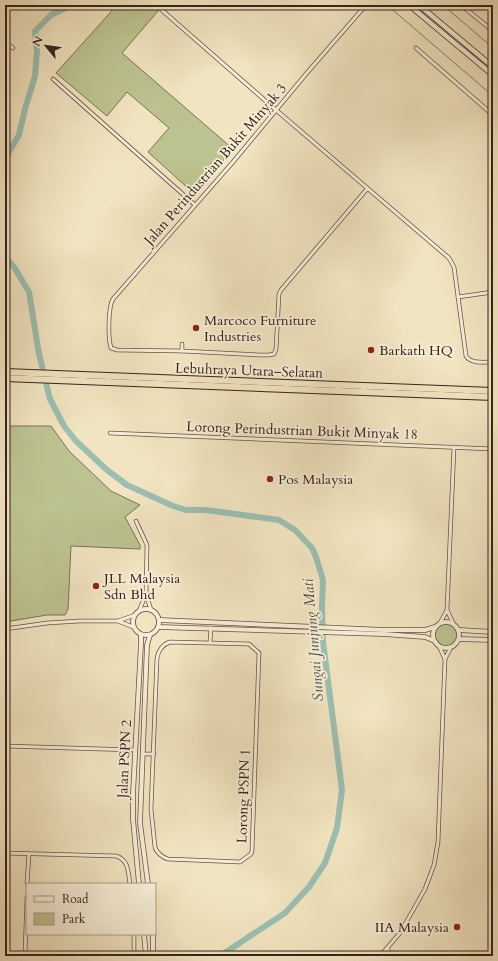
<svg xmlns="http://www.w3.org/2000/svg" width="498" height="961" font-family="Cardo,serif">
<style>
.green{fill:#bdc390;stroke:#7a7356}
.lines{fill:none;stroke-linecap:round;stroke-linejoin:round}
.stream{stroke:#738175;stroke-width:1}
.river{stroke:#9bbfb1;stroke-width:6}
.minor-casing{stroke:#655345;stroke-width:4.5}
.tertiary-casing{stroke:#655345;stroke-width:5.5}
.secondary-casing{stroke:#36231c;stroke-width:6}
.motorway-casing{stroke:#36231c;stroke-width:8}
.minor{stroke:#f6edd6;stroke-width:3}
.tertiary{stroke:#f6edd6;stroke-width:4}
.secondary{stroke:#f6edd6;stroke-width:4.5}
.motorway{stroke:#f1e4c0;stroke-width:6}
.poi-dot{fill:#8f2418;stroke:#f6edd6;stroke-width:1.5}
.labels{text-anchor:middle;stroke-width:3.5;stroke-linejoin:round;paint-order:stroke}
.street-label{font-size:14px;fill:#36231c;stroke:#f6edd6}
.poi-label{font-size:14px;fill:#36231c;stroke:#f6edd6;text-anchor:start}
.water-label{font-size:15px;font-style:italic;fill:#545249;stroke:#f6edd6}
</style>
<rect width="100%" height="100%" fill="#f1e4c0"/>
<filter id="stains"><feTurbulence type="fractalNoise" baseFrequency=".005" numOctaves="4"/><feColorMatrix values="0 0 0 0 .2 0 0 0 0 .09 0 0 0 0 .02 0 0 0 .5 -.17"/></filter>
<radialGradient id="worn" r=".72"><stop offset=".6" stop-color="#630" stop-opacity="0"/><stop offset="1" stop-color="#630" stop-opacity=".3"/></radialGradient>
<g class="green">
<path d="M117,5H149L158,11L122,53L233,149L202,186L189,189L148,152L169,128L127,92L107,116L56,73Z"/>
<path d="M5,426H51L69,451L111,491L140,505L125,517L140,545V549L71,546L68,609L65,615H47L5,622Z"/>
<circle cx="446" cy="635" r="12"/>
</g>
<g class="lines">
<g class="stream">
<path d="M387,5L493,96"/>
<path d="M443,5L493,48"/>
<path d="M5,145V148L9,152"/>
<path d="M5,954L7,956"/>
</g>
<g class="river">
<path d="M5,162L9,152L19,135L25,109L35,76L37,50L35,31L51,15L72,5"/>
<path d="M5,257L14,267L29,292L39,354L50,399L64,426L76,441L107,470L127,485L173,506L186,510H206L279,520L295,530L312,548L316,557L323,580L322,606L323,642L342,790L337,828L325,863L309,887L285,913L220,956"/>
</g>
<defs>
<g id="minor">
<path d="M156,5L276,110L449,258L454,267L466,356C471,364 484,362 493,362"/>
<path d="M366,5L306,74L233,162L113,299C108,307 108,338 111,348L117,350L182,351L259,355H269L274,354L276,349L279,294L281,290L367,189"/>
<path d="M461,5L493,31"/>
<path d="M5,42L13,48"/>
<path d="M416,48L493,115"/>
<path d="M53,79L195,205"/>
<path d="M458,297L493,292"/>
<path d="M182,351V344"/>
<path d="M110,433L493,449"/>
<path d="M136,521L147,545L146,594L151,610"/>
<path d="M139,611L146,594"/>
<path d="M118,621L133,627"/>
<path d="M440,623L447,610"/>
<path d="M453,623L447,610L454,447"/>
<path d="M5,629L47,623L80,621H118L135,615"/>
<path d="M170,642L249,644L259,653L252,851L251,854L240,862L168,859C163,858 156,852 155,847L151,809L157,658C158,651 163,644 170,642Z"/>
<path d="M210,642L211,628"/>
<path d="M439,646L445,659"/>
<path d="M5,746L135,750"/>
<path d="M143,754H154"/>
<path d="M5,853L116,856C129,860 128,872 130,884"/>
<path d="M27,884L29,854"/>
<path d="M134,934V956"/>
<path d="M388,948V956"/>
<path d="M25,954L27,897"/>
<path d="M380,956L400,933L425,889L434,865L438,842L445,659L451,647"/>
</g>
<g id="tertiary">
<circle cx="146" cy="622" r="13"/>
<path d="M159,620L384,630H425L435,627"/>
<circle cx="446" cy="635" r="13"/>
<path d="M158,627L384,634L425,637L435,641"/>
<path d="M459,630L493,632"/>
<path d="M459,639L493,640"/>
<path d="M139,884L133,819V793L141,644V635"/>
<path d="M148,884L140,823L147,645L150,635"/>
<path d="M144,934L146,956"/>
<path d="M153,934V956"/>
</g>
<g id="secondary">
<path d="M409,5L493,75"/>
<path d="M419,5L493,67"/>
</g>
<g id="motorway">
<path d="M5,372L493,391"/>
<path d="M5,378L493,397"/>
</g>
</defs>
<use href="#minor" class="minor-casing"/>
<use href="#tertiary" class="tertiary-casing"/>
<use href="#secondary" class="secondary-casing"/>
<use href="#motorway" class="motorway-casing"/>
<use href="#minor" class="minor"/>
<use href="#tertiary" class="tertiary"/>
<use href="#secondary" class="secondary"/>
<use href="#motorway" class="motorway"/>
</g>
<g class="poi-dot">
<circle cx="196" cy="328" r="4"/>
<circle cx="371" cy="350" r="4"/>
<circle cx="270" cy="479" r="4"/>
<circle cx="96" cy="586" r="4"/>
<circle cx="457" cy="927" r="4"/>
</g>
<g class="labels">
<g class="street-label">
<text transform="translate(215 164) rotate(-49)" y="5">Jalan Perindustrian Bukit Minyak 3</text>
<text transform="translate(249 370) rotate(2)" y="5">Lebuhraya Utara–Selatan</text>
<text transform="translate(302 430) rotate(2)" y="5">Lorong Perindustrian Bukit Minyak 18</text>
<text transform="translate(124 759) rotate(-87)" y="5">Jalan PSPN 2</text>
<text transform="translate(243 796) rotate(-88)" y="5">Lorong PSPN 1</text>
</g>
<g class="poi-label">
<text x="204" y="325">Marcoco Furniture<tspan x="204" dy="16">Industries</tspan></text>
<text x="379" y="355">Barkath HQ</text>
<text x="278" y="484">Pos Malaysia</text>
<text x="104" y="583">JLL Malaysia<tspan x="104" dy="16">Sdn Bhd</tspan></text>
<text x="449" y="932" text-anchor="end">IIA Malaysia</text>
</g>
<g class="water-label">
<text transform="translate(313 640) rotate(-95)" y="5">Sungai Junjung Mati</text>
</g>
</g>
<rect width="498" height="961" fill="none" stroke="#f1e4c0" stroke-width="20"/>
<rect x="6" y="6" width="486" height="949" fill="none" stroke="#36231c" stroke-width="2"/>
<rect x="10" y="10" width="478" height="941" fill="none" stroke="#36231c"/>
<rect x="26" y="883" width="130" height="52" fill="#f6edd6" stroke="#a99c8c"/>
<rect x="34" y="896" width="20" height="6" fill="#f6edd6" stroke="#a99c8c"/>
<text x="62" y="903" font-size="12" fill="#36231c">Road</text>
<rect x="34" y="913" width="20" height="12" fill="#bdc390" stroke="#a99c8c"/>
<text x="62" y="923" font-size="12" fill="#36231c">Park</text>
<g transform="translate(46 46) rotate(299)" stroke="#f6edd6" stroke-width="3" paint-order="stroke">
<path d="M0-3L7 15L0 10L-7 15Z" fill="#36231c"/>
<text y="-6" font-size="11" font-weight="bold" text-anchor="middle" fill="#36231c">N</text>
</g>
<rect width="100%" height="100%" filter="url(#stains)"/>
<rect width="100%" height="100%" fill="url(#worn)"/>
</svg>
